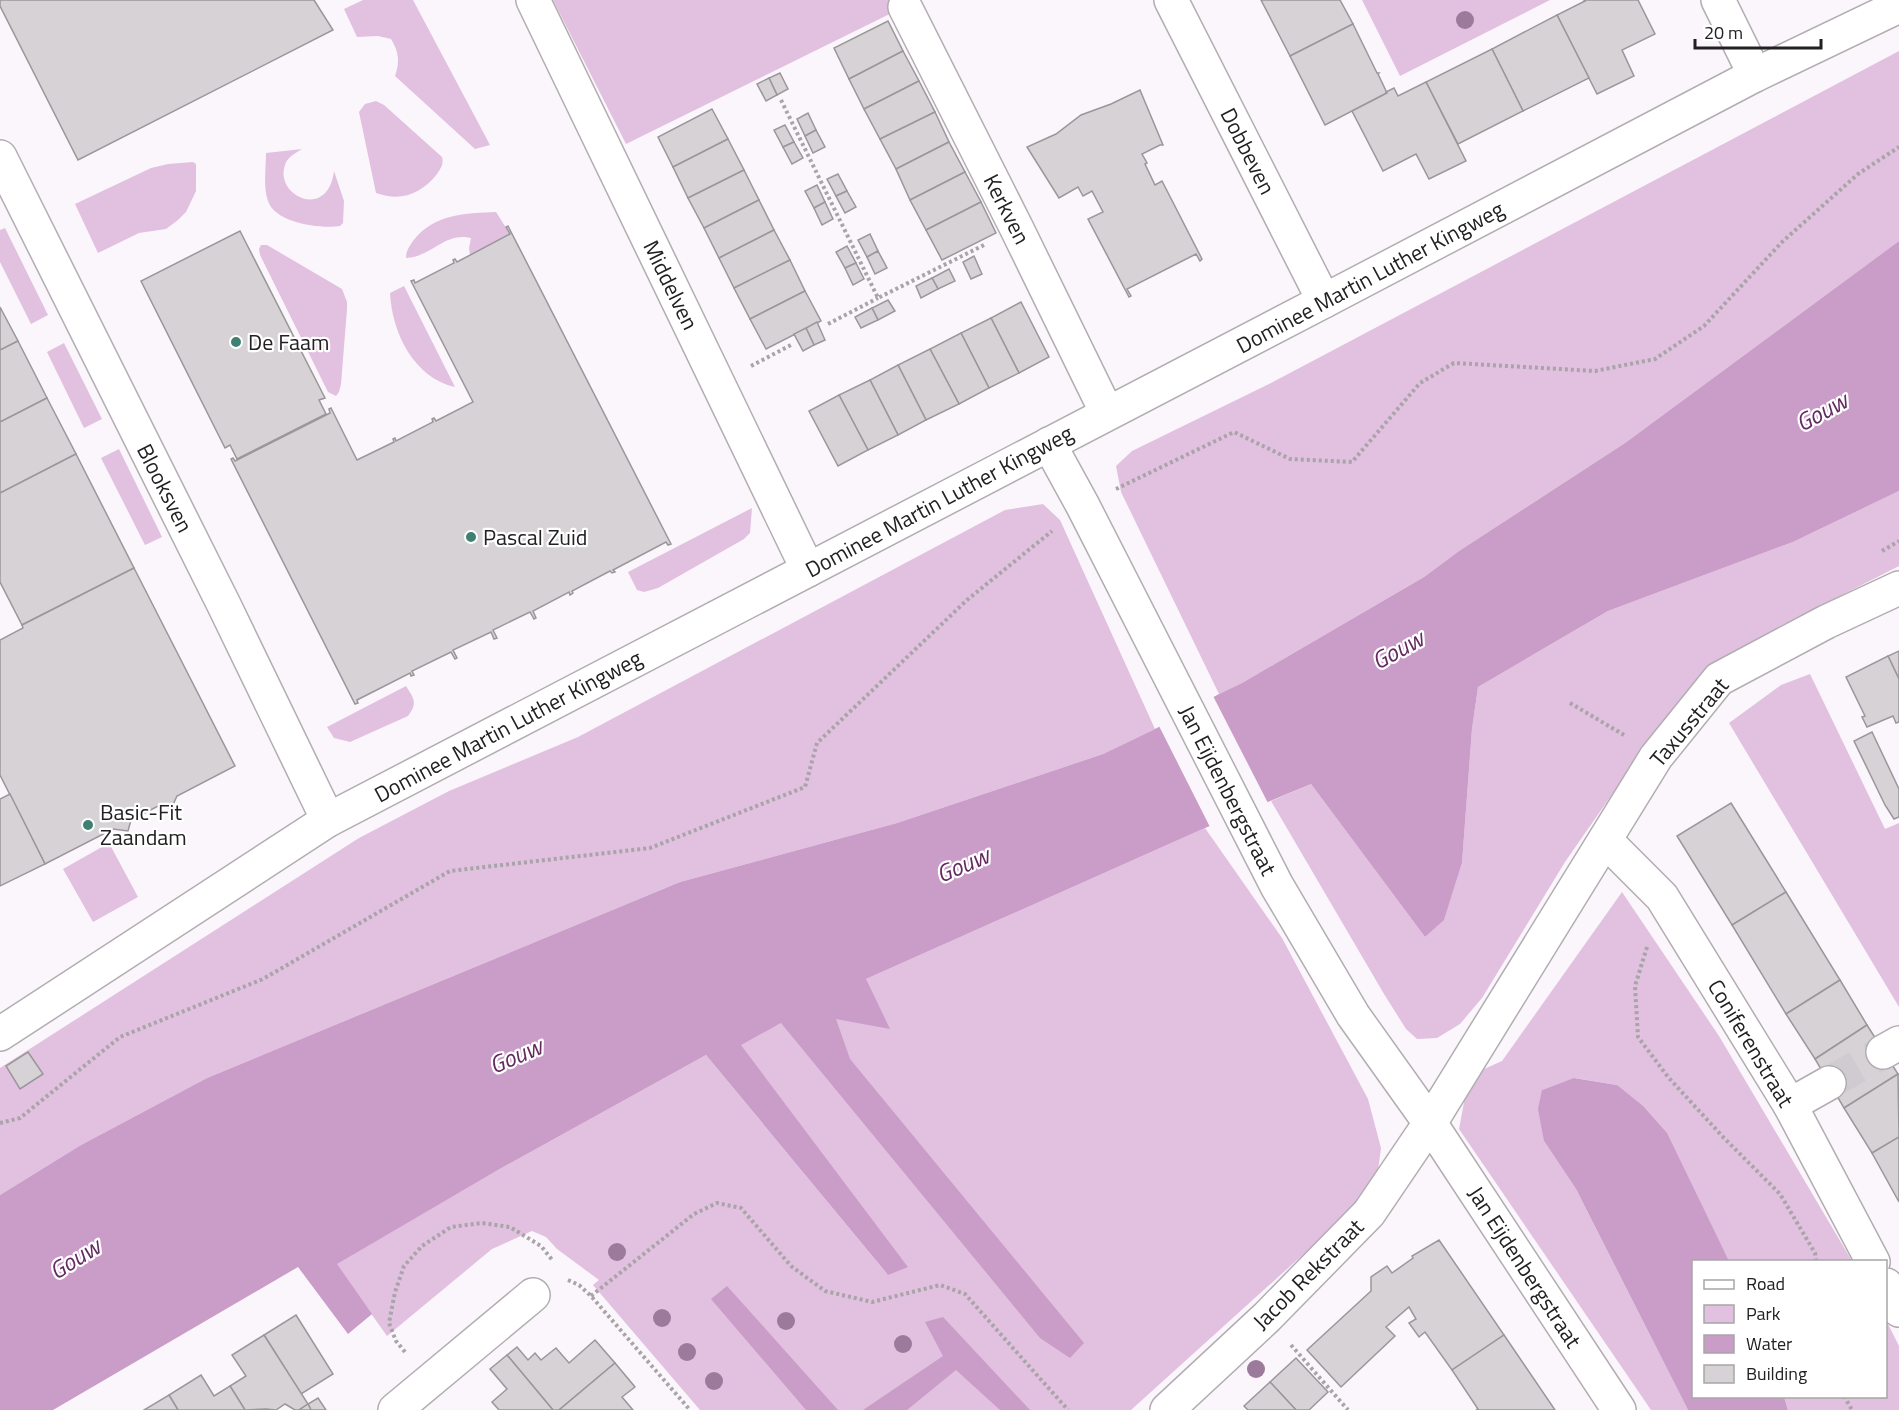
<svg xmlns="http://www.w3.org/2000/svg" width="1899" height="1410" font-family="'Titillium Web',sans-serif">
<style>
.green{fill:#e2c0e0}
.water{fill:#ca9cc8}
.pier{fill:#fbf6fb}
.building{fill:#d7d2d6;stroke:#9a969a;stroke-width:1.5}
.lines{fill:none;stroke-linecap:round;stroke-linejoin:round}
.street-tunnel{stroke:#d0cbd0;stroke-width:33;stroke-dasharray:33 16;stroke-linecap:butt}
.street-casing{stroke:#b2adb1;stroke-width:36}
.path{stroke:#a8a4a8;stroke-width:4;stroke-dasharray:3 3;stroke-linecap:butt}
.street{stroke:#fff;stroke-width:33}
.tree{fill:#9b7a9b}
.poi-dot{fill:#3e8173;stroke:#fff;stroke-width:2}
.labels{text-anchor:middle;stroke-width:4.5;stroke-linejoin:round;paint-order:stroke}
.street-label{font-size:22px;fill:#222022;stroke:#fff}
.poi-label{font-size:22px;fill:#222022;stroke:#fff;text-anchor:start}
.water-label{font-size:24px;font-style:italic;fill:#632a62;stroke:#fff}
</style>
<rect width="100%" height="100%" fill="#fbf6fb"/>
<g class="green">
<path d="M363,0H413L490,145L475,149L395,76C400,62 399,52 391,39L378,36L357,37L344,9Z"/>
<path d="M553,0H918L626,144Z"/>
<path d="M1362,0H1550L1400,76Z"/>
<path d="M1899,51V241L1625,443L1459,551L1424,577L1242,683L1219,694L1121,492L1116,466L1132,451L1271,383Z"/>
<path d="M376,101L384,105L442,157C444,164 441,168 437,174C421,194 401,202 376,193L359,112L365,104Z"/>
<path d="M302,149C296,153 287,157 285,165C274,196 328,221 334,171L344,201L343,223L340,226C320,229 275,223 268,201C263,187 266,168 266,153Z"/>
<path d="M193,162L196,164V191L186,212L178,220L166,229L139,233L98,253L75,204L151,168L168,164Z"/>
<path d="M496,212L510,234L470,255L469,248L471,238C444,232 432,257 406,258C406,251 409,247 413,241C433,214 466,213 496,212Z"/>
<path d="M5,228L48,315L31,324L0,262V230Z"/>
<path d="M261,245H267L342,289L347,302V309L341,384L339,392L336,396L328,392L260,255L259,249Z"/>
<path d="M404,286L455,387C414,378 392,333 390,293Z"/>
<path d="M64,343L102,419L84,428L47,352Z"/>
<path d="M119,449L162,537L145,545L101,458Z"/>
<path d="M1899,491V566L1779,627L1733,653L1694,684L1663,721L1565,862L1482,998L1460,1024L1437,1038L1417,1039L1406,1029L1384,994L1271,801L1311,784L1425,937L1444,919L1462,863L1472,729L1478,687L1608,611L1793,542Z"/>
<path d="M1043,504L1060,520L1155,729L1103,754L897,823L680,882L207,1078L81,1145L0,1195V1068L359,838L449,791L578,737L1005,510Z"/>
<path d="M752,508L750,533L744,539L658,588L644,592L637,590L628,572Z"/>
<path d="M1810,674L1885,829L1899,823V1007L1729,723L1781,685Z"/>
<path d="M406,686C414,699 418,703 408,716L350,742L334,738L327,727Z"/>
<path d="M1205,828L1282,938L1368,1099L1381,1148L1377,1178L1359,1204L1131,1410H700L593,1285L599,1280L557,1249L546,1237L532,1231L492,1249L387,1336L336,1264L498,1170L706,1055L887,1274L907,1266L740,1044L866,979Z"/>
<path d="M109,843L138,897L93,922L63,869Z"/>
<path d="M1622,892L1719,1036L1852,1261H1729L1700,1203L1617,1085L1575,1078L1542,1090L1544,1141L1576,1189L1688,1410H1651L1459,1129L1465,1097L1482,1070L1502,1061Z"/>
<path d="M1886,1320L1899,1346V1410H1788L1784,1397L1886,1396Z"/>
</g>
<g class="water">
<path d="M1899,241V491L1793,542L1608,611L1478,687L1472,729L1462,863L1444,920L1425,937L1311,784L1205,828L866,979L890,1029L836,1019L850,1059L1084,1343L1070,1358L1040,1338L781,1023L741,1045L908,1267L888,1275L706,1055L498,1170L337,1264L372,1314L348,1334L298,1267L53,1410H0V1195L81,1145L207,1078L680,882L897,823L1103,754L1155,729L1219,694L1242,683L1424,577L1459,551L1625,443Z"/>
<path d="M1574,1078L1617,1085L1643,1106L1667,1133L1729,1261L1694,1262V1396L1784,1397L1788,1410H1688L1576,1189L1544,1141L1538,1109L1542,1090Z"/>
<path d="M727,1286L838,1410H806L711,1299Z"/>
<path d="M943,1317L1030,1410H1000L956,1370L907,1410H863L943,1356L925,1322Z"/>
</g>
<path class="pier" d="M1212,694L1269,805L1211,829L1158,724Z"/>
<g class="building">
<path d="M0,0H314L333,30L78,160L0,6Z"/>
<path d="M1261,0H1340L1353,24L1290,56Z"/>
<path d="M1584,0H1638L1655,34L1622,50L1634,76L1597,94L1557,15L1585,1Z"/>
<path d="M1557,15L1589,78L1523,111L1492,49Z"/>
<path d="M888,21L903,51L849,79L834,48Z"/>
<path d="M1353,24L1377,73H1379L1378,74L1387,93L1325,125L1290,56Z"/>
<path d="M1492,49L1523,111L1458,144L1426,82Z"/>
<path d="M903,51L919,81L864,109L849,79Z"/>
<path d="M780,73L788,89L777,95L769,78Z"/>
<path d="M769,78L777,95L766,101L757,84Z"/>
<path d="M919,81L935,112L880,139L864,109Z"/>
<path d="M1426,82L1466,161L1429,179L1416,154L1383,171L1352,111L1387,93L1386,92L1394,88L1398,96Z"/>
<path d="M1140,90L1163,145H1160L1142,154L1147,163L1145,164L1155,185L1162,181L1202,259L1200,261L1196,254L1127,289L1131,296L1129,297L1088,219L1103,212L1092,191L1083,196L1078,187L1059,198L1027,147L1056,134L1081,115L1111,104Z"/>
<path d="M712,109L728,139L673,167L658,137Z"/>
<path d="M935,112L949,142L896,169L880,139Z"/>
<path d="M808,113L816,130L805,136L797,119Z"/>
<path d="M785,125L794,142L783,147L774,130Z"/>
<path d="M816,130L825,147L813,153L805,136Z"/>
<path d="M728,139L744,170L688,198L673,167Z"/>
<path d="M794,142L803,158L792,164L783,147Z"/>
<path d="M949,142L965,172L910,200L896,169Z"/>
<path d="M744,170L759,200L704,228L688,198Z"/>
<path d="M965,172L981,202L926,230L910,200Z"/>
<path d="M838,174L847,191L836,196L827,179Z"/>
<path d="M817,185L825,202L814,208L805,191Z"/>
<path d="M847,191L856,207L845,213L836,196Z"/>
<path d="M759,200L774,230L719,258L704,228Z"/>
<path d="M825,202L833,219L822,225L814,208Z"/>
<path d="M981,202L996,233L942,260L926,230Z"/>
<path d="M508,226L671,544L668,545L666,542L613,570L615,572L612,573L610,571L572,591L573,593L570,595L569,592L533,611L536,618L534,619L530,612L493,630L497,638L494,639L491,632L453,650L457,658L455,659L451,652L412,671L414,675L411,676L410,673L357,700L358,703L355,704L231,459L233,458L235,461L330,413L329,409L331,408L357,460L394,442L393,439L395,438L396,441L433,422L432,419L434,418L436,421L473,402L411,281L414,280L415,283L454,263L453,260L455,259L457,262L510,234L506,227Z"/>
<path d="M774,230L790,260L734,288L719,258Z"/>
<path d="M240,231L325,398L319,400L326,414L237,459L230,445L225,448L141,281Z"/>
<path d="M870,234L878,251L867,257L858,240Z"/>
<path d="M847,246L856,263L845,268L836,252Z"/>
<path d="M878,251L887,268L875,274L867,257Z"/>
<path d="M974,256L982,274L971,279L963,262Z"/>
<path d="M790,260L805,291L750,319L734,288Z"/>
<path d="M856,263L864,279L853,285L845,268Z"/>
<path d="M949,269L955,281L938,289L932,278Z"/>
<path d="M932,278L938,289L921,298L916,286Z"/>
<path d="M805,291L821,321L766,349L750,319Z"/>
<path d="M888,300L895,311L878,320L872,308Z"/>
<path d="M1021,302L1049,357L1019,373L991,318Z"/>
<path d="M0,307L18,341L0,350Z"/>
<path d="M872,308L878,320L861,328L855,317Z"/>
<path d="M991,318L1019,373L989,388L961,333Z"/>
<path d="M817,322L825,340L814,345L806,328Z"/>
<path d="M806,328L814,345L803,351L794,334Z"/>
<path d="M961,333L989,388L959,404L930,349Z"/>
<path d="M18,341L47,398L0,422V350Z"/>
<path d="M930,349L959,404L926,420L898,365Z"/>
<path d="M898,365L926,420L898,435L870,380Z"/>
<path d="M870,380L898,435L868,450L839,395Z"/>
<path d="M839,395L868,450L838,466L809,411Z"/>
<path d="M47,398L76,454L0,493V422Z"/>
<path d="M76,454L134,568L22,625L0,582V493Z"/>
<path d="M134,568L235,766L177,796L171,809L160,805L131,820L128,831L113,829L45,864L0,775V640L23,628L22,625Z"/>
<path d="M1899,651V679L1888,656Z"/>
<path d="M1888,656L1899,679V722L1896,723L1893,716L1867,727L1862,717L1865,716L1846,677Z"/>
<path d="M1872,732L1899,789V817L1894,819L1885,805L1854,741Z"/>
<path d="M10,794L45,864L0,886V799Z"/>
<path d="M1731,803L1786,892L1732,925L1677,836Z"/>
<path d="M1786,892L1840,980L1786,1014L1732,925Z"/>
<path d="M1840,980L1867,1025L1815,1059L1786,1014Z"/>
<path d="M1867,1025L1898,1074L1844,1108L1815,1059Z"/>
<path d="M28,1052L43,1074L20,1089L6,1066Z"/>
<path d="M1898,1074L1899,1137L1872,1153L1844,1108Z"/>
<path d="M1899,1137V1202L1872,1153Z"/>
<path d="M1439,1240L1504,1335L1452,1370L1425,1332L1419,1337L1409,1323L1416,1319L1409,1307L1386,1327L1395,1336L1341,1387L1307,1350L1371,1291V1277L1387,1266L1392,1273L1413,1258L1412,1256Z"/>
<path d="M296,1315L333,1374L301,1394L264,1335Z"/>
<path d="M264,1335L308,1404L299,1410H295L285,1404L276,1410L266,1409L245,1410L230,1386L246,1376L232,1355Z"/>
<path d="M1504,1335L1555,1410H1476L1478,1409L1452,1370Z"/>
<path d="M595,1340L615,1363L559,1410H553L507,1355L517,1347L528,1360L535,1353L541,1360L556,1348L569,1363Z"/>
<path d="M507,1355L553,1410H499L492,1402L507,1389L490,1369Z"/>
<path d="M1296,1358L1328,1392L1309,1410H1296L1270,1382Z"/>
<path d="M615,1363L635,1387L622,1397L633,1410H559Z"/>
<path d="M201,1375L214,1396L230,1386L245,1410H178L169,1395Z"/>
<path d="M1270,1382L1296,1410H1248L1244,1406Z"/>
<path d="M169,1395L178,1410H144Z"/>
<path d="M318,1398L326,1410H311L308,1404Z"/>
<path d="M308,1404L311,1410H299Z"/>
</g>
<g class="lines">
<path class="street-tunnel" d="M1829,1083L1883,1052"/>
<defs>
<g id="street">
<path d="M533,0L808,570"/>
<path d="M1171,0L1324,301"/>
<path d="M1718,0L1755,75"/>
<path d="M905,7L1017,229L1107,413"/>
<path d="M0,157L224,605L328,820"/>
<path d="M1049,444L1083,506L1277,886L1353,1015L1430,1123L1619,1410"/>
<path d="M1605,840L1662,897L1790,1105L1873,1262"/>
<path d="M0,1034L328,820L1324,301L1755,75L1899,6"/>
<path d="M1883,1052L1899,1043"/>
<path d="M1790,1105L1829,1083"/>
<path d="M1886,1285L1899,1310"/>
<path d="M395,1410L533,1295"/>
<path d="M1167,1410L1267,1317L1369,1213L1430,1123L1656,757L1719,679L1826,622L1899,588"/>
</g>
</defs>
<use href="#street" class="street-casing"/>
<g class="path">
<path d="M781,100L878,298L984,245"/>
<path d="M828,324L878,298"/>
<path d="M751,366L791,345"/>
<path d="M1116,489L1234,432L1290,459L1352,462L1420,383L1454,363L1595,371L1655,359L1704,326L1782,242L1858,174L1899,147"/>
<path d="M1882,551L1899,541"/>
<path d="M1570,703L1624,735"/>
<path d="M1647,947L1635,986L1638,1037L1668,1077L1723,1137L1780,1194L1815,1253L1816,1262"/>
<path d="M0,1123L20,1118L120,1037L263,979L450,871L650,848L805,787L817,743L967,600L1052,531"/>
<path d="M568,1280L579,1285L591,1296L690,1410"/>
<path d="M591,1296L694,1214L717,1203L741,1208L791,1266L825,1291L872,1302L940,1285L965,1294L1068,1410"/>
<path d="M1291,1345L1348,1410"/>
<path d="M405,1352L396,1341L389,1323L395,1292L404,1266L422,1246L451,1227L482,1223L510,1227L541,1246L553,1261"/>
<path d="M1844,1396L1852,1410"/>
</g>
<use href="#street" class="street"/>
</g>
<g class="tree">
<circle cx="1465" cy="20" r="9"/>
<circle cx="617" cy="1252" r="9"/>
<circle cx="662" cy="1318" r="9"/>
<circle cx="786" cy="1321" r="9"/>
<circle cx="903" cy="1344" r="9"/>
<circle cx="687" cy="1352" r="9"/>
<circle cx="1256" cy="1369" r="9"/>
<circle cx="714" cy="1381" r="9"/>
</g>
<g class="poi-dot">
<circle cx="236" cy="342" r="6"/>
<circle cx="471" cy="537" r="6"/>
<circle cx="88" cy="825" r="6"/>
</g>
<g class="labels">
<g class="street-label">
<text transform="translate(1248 151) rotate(63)" y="8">Dobbeven</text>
<text transform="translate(1007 209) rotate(63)" y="8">Kerkven</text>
<text transform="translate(1370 277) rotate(-28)" y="8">Dominee Martin Luther Kingweg</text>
<text transform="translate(671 285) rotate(64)" y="8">Middelven</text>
<text transform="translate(165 488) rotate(63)" y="8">Blooksven</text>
<text transform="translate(939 501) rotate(-28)" y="8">Dominee Martin Luther Kingweg</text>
<text transform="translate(1689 722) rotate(-50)" y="8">Taxusstraat</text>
<text transform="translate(508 726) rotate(-28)" y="8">Dominee Martin Luther Kingweg</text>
<text transform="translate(1228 790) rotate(63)" y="8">Jan Eijdenbergstraat</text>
<text transform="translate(1751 1043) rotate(59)" y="8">Coniferenstraat</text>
<text transform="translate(1525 1267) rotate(57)" y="8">Jan Eijdenbergstraat</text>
<text transform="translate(1308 1274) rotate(-45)" y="8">Jacob Rekstraat</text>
</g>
<g class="poi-label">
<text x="248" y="350">De Faam</text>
<text x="483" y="545">Pascal Zuid</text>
<text x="100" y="820">Basic-Fit<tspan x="100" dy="25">Zaandam</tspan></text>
</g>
<g class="water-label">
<text transform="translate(1822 412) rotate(-29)" y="8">Gouw</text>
<text transform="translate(1398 650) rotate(-29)" y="8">Gouw</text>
<text transform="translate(963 865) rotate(-23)" y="8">Gouw</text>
<text transform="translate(516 1056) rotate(-23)" y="8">Gouw</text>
<text transform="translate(75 1259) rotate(-32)" y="8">Gouw</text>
</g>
</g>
<rect x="1692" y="1260" width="195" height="138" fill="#ffffff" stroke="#a7a6a7" stroke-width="1.5"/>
<rect x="1704" y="1280" width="30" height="9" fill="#ffffff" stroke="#a7a6a7" stroke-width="1.5"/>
<text x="1746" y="1290" font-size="18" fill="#222022">Road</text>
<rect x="1704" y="1305" width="30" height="18" fill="#e2c0e0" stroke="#a7a6a7" stroke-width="1.5"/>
<text x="1746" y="1320" font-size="18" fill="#222022">Park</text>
<rect x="1704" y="1335" width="30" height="18" fill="#ca9cc8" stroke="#a7a6a7" stroke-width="1.5"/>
<text x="1746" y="1350" font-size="18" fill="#222022">Water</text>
<rect x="1704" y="1365" width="30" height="18" fill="#d7d2d6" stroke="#a7a6a7" stroke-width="1.5"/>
<text x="1746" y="1380" font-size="18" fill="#222022">Building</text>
<path d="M1695 39v9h126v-9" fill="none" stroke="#222022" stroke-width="3"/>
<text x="1704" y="39" font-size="18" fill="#222022" stroke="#ffffff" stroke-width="4.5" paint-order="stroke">20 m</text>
</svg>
